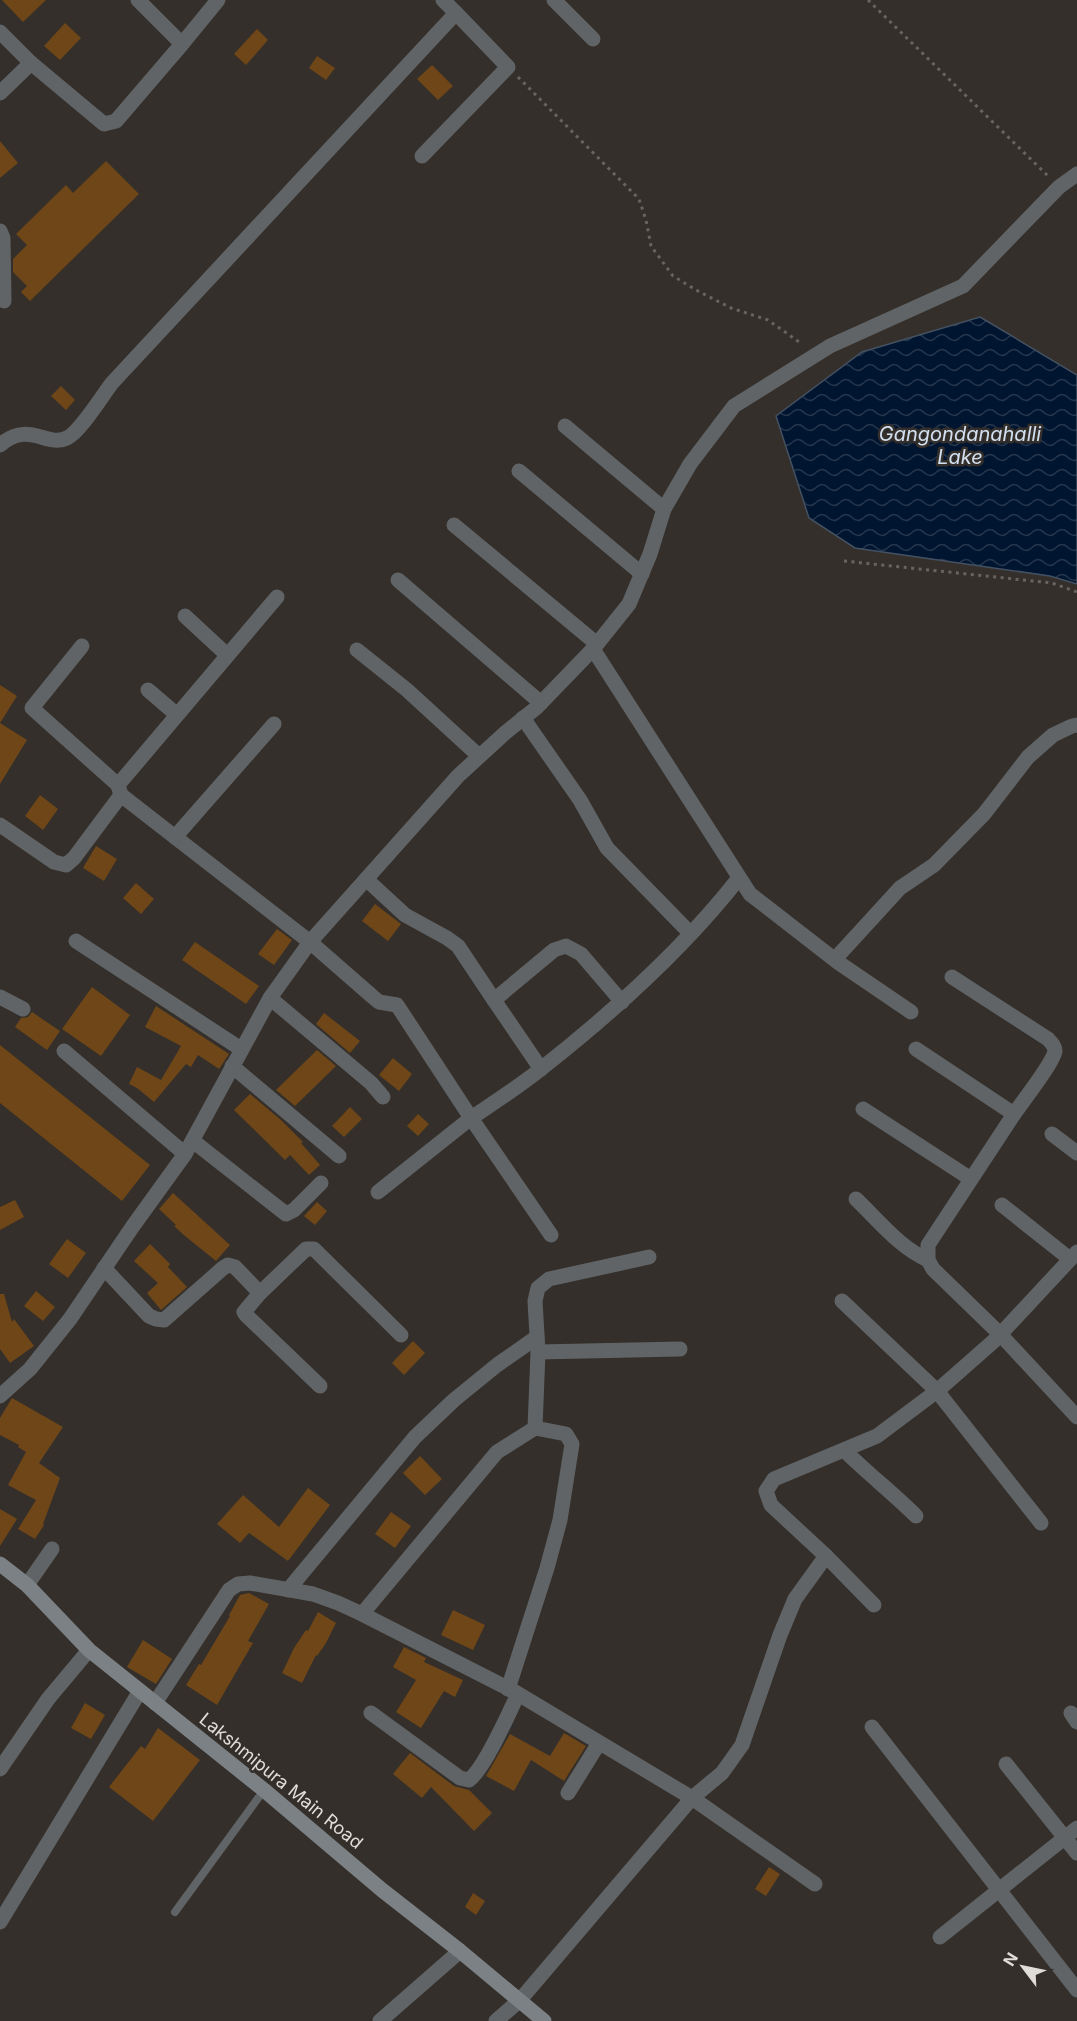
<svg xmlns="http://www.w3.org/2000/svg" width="1077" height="2021" font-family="Inter,sans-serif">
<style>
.water{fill:url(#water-waves);stroke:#435162;stroke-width:1.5}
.building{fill:#6e4617}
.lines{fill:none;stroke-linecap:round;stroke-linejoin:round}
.path{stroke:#686460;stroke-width:3;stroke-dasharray:3 4.5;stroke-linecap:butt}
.service{stroke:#606466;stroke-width:8}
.minor{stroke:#606466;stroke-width:15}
.secondary{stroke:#7b8184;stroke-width:15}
.labels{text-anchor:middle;stroke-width:5;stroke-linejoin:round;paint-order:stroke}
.street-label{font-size:18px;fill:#dfdcd9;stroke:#342f2a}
.water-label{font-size:20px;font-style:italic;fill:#d2e0f0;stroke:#342f2a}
</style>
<defs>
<pattern id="water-waves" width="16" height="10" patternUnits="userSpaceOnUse" patternTransform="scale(1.5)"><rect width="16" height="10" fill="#00152f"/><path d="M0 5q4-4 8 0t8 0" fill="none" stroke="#25364d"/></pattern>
</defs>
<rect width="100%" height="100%" fill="#342f2a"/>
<path class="water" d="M980,317L1077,375V584L1050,576L855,548L809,518L776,416L862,352Z"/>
<g class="building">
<path d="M2,0H46L23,22Z"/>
<path d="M65,23L81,38L60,60L44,46Z"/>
<path d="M257,29L268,40L246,65L234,54Z"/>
<path d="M317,56L335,68L326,80L309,68Z"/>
<path d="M432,65L453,86L438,100L417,79Z"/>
<path d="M0,141L18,163L0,178Z"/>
<path d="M106,161L139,194L30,301L21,292L27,286L13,272V259L27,245L16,234L66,185L73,193Z"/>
<path d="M61,386L75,400L66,410L51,396Z"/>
<path d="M0,685L17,696L0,723L27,740L0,784Z"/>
<path d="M40,795L58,809L43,830L25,816Z"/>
<path d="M96,846L117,859L104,881L83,868Z"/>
<path d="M136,883L154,899L141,914L123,898Z"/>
<path d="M375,904L401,924L388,941L362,921Z"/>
<path d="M277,929L292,940L274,965L258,954Z"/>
<path d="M195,942L259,986L246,1004L182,960Z"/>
<path d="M92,987L130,1015L101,1056L62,1029Z"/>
<path d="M156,1006L229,1054L219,1069L198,1055L191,1067L186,1064L154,1102L137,1088L129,1084L137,1067L161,1080L181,1046L145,1027Z"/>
<path d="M32,1012L60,1031L47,1050L15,1027L21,1018L28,1017Z"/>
<path d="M324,1013L360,1041L350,1053L316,1024Z"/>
<path d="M0,1045L150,1165L122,1201L0,1103Z"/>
<path d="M317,1050L336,1066L295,1106L276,1090Z"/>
<path d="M393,1058L412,1074L399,1091L379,1075Z"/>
<path d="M250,1094L281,1120L303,1142L301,1143L320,1165L309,1175L290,1155L285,1160L234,1110Z"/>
<path d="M350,1107L362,1119L344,1137L332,1126Z"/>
<path d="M418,1114L429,1124L418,1136L407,1126Z"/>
<path d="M173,1193L230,1245L216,1261L185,1236L174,1226L176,1225L159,1209Z"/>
<path d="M15,1200L24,1217L0,1230V1207Z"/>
<path d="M317,1202L327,1211L315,1225L304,1216Z"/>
<path d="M67,1239L86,1253L68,1278L49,1264Z"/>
<path d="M150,1244L170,1264L168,1267L187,1287L161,1310L147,1293L158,1283L134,1261Z"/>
<path d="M36,1291L55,1307L43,1321L24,1306Z"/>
<path d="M0,1294H4L12,1322L14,1319L34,1346L10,1363L0,1349Z"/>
<path d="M413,1341L425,1353L404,1375L392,1363Z"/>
<path d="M12,1398L63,1427L39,1463L60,1478L43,1524L44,1525L35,1539L18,1529L36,1500L8,1485L26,1452L18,1447L19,1445L0,1435V1418Z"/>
<path d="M420,1456L442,1479L425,1495L403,1473Z"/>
<path d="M308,1488L330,1505L288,1561L249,1533L240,1543L217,1524L243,1495L279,1527Z"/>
<path d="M0,1509L17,1519L0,1546Z"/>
<path d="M391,1512L411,1526L395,1548L375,1534Z"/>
<path d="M249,1593L269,1604L248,1641L253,1643L217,1705L186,1685L199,1664L201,1665L230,1616L229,1615L240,1595Z"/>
<path d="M453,1610L485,1625L473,1650L441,1635Z"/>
<path d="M318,1612L336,1623L326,1643L317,1656L316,1655L302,1683L282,1673L294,1648L306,1630L308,1631Z"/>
<path d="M143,1640L172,1659L156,1684L127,1667Z"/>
<path d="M404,1647L426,1658L424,1662L463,1680L455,1697L444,1691L421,1728L396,1712L416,1680L393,1667Z"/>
<path d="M85,1703L105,1715L91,1739L71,1728Z"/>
<path d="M158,1728L200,1760L153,1821L109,1787L141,1746L145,1749Z"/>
<path d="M564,1733L586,1746L564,1781L531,1760L514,1791L486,1776L510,1734L550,1756Z"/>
<path d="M410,1753L454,1786L469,1790L492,1813L474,1831L431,1787L422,1798L393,1774Z"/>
<path d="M769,1867L780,1874L766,1896L755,1889Z"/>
<path d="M473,1893L485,1901L476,1915L465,1907Z"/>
</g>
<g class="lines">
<g class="path">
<path d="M868,0L1049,177"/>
<path d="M518,77L639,199L646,220L651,246L673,276L696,290L731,308L768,320L802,344"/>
<path d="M844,561L1052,583L1077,592"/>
</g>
<path class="service" d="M175,1912L264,1790"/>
<g class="minor">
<path d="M138,0L182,44L218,0"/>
<path d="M554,0L593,39"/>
<path d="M0,32L31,63L0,93"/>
<path d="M31,63L104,124L116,121L182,44"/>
<path d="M422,156L508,67L456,13"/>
<path d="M0,231L3,238L4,301"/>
<path d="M565,426L664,509"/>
<path d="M0,445C29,420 47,448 67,438C80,432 102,396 112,383L456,13L443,0"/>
<path d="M519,471L642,574"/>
<path d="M454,525L597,644"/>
<path d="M398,580L541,703"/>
<path d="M185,616L226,654"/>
<path d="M82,646L32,708L118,785"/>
<path d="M593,649L750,894L839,963L911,1012"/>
<path d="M357,650L407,690L479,756"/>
<path d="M148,690L176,714"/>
<path d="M523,718L580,800L607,848L690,933"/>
<path d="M121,795L118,785L277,597"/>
<path d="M0,825L54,862L66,865L74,858L121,795L310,942L373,997L379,1002L397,1005L471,1118L378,1192"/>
<path d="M175,837L274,724"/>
<path d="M366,879L405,915L447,938L458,946L494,1000"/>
<path d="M76,941L241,1049"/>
<path d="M835,959L900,888L934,865L984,814L1028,757L1053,735L1072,726L1077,725"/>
<path d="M952,977L1048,1039C1051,1043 1055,1045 1055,1051C1053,1063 1023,1101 1014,1114"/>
<path d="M0,997L23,1009"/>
<path d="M270,998L371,1083L383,1097"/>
<path d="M916,1049L1014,1114L928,1245V1260L933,1269L1000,1334L1077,1417"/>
<path d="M64,1051L185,1154"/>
<path d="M232,1066L339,1156"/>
<path d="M541,1069L494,1000L554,950L566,946L581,954L622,1002"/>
<path d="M863,1109L971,1179"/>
<path d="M1052,1134L1077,1153"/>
<path d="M193,1141L286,1214L294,1210L321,1183"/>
<path d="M856,1199C878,1220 900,1248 928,1260"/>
<path d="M1002,1205L1070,1259"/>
<path d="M551,1235L471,1118C495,1102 520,1086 542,1068C612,1013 684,948 739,878"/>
<path d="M104,1268L149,1316L156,1319L164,1320L223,1268L228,1265L235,1267L260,1293"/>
<path d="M842,1301L937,1391L1041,1523"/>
<path d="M538,1352L680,1349"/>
<path d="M320,1386L246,1315L244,1312L260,1293L306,1249H314L401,1335"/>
<path d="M0,1396L30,1369L70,1319L133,1226L185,1154L270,998L310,942L458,776L505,733L536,708L593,649L629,604L650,554L664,509L690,464L734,406L830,346L963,286L1059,187L1077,174"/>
<path d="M535,1428L538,1352L535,1301L538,1288L549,1279L649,1257"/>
<path d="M844,1450C867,1473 893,1493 916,1516"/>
<path d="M826,1556L874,1605"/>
<path d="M27,1585L52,1549"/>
<path d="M288,1590L415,1437L454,1400L497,1365L537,1337"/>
<path d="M362,1614L497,1452L535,1428L566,1434L572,1444L560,1520L547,1568L508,1689"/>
<path d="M155,1703L229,1590L238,1584L250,1583L313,1594L338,1603L362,1614L515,1692L692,1798L815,1884"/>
<path d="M371,1713L460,1778L469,1780C485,1768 508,1715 518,1694"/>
<path d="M1071,1713L1077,1722"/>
<path d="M872,1727L1077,1990"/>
<path d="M1006,1764L1077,1853"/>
<path d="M0,1769L48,1699L89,1650"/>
<path d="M568,1793L599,1743"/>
<path d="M0,1922L140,1691"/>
<path d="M940,1937L1077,1828"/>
<path d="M380,2021L460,1951"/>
<path d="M496,2021L520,2000L692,1798L722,1773L742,1745L780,1635L795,1599L826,1556L771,1505L766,1491L774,1479L877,1436L937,1391L995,1340L1077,1252"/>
</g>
<path class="secondary" d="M0,1564L27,1585L89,1650L264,1790L382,1890L460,1951L544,2021"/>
</g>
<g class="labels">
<g class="street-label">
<text transform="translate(281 1781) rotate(39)" y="6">Lakshmipura Main Road</text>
</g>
<g class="water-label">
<text x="960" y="441">Gangondanahalli<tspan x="960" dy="23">Lake</tspan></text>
</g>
</g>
<g transform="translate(1023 1967) rotate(302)" stroke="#342f2a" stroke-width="4.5" paint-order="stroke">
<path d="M0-4.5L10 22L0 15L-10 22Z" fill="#dfdcd9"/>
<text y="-9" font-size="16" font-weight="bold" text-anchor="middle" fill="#dfdcd9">N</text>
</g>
</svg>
